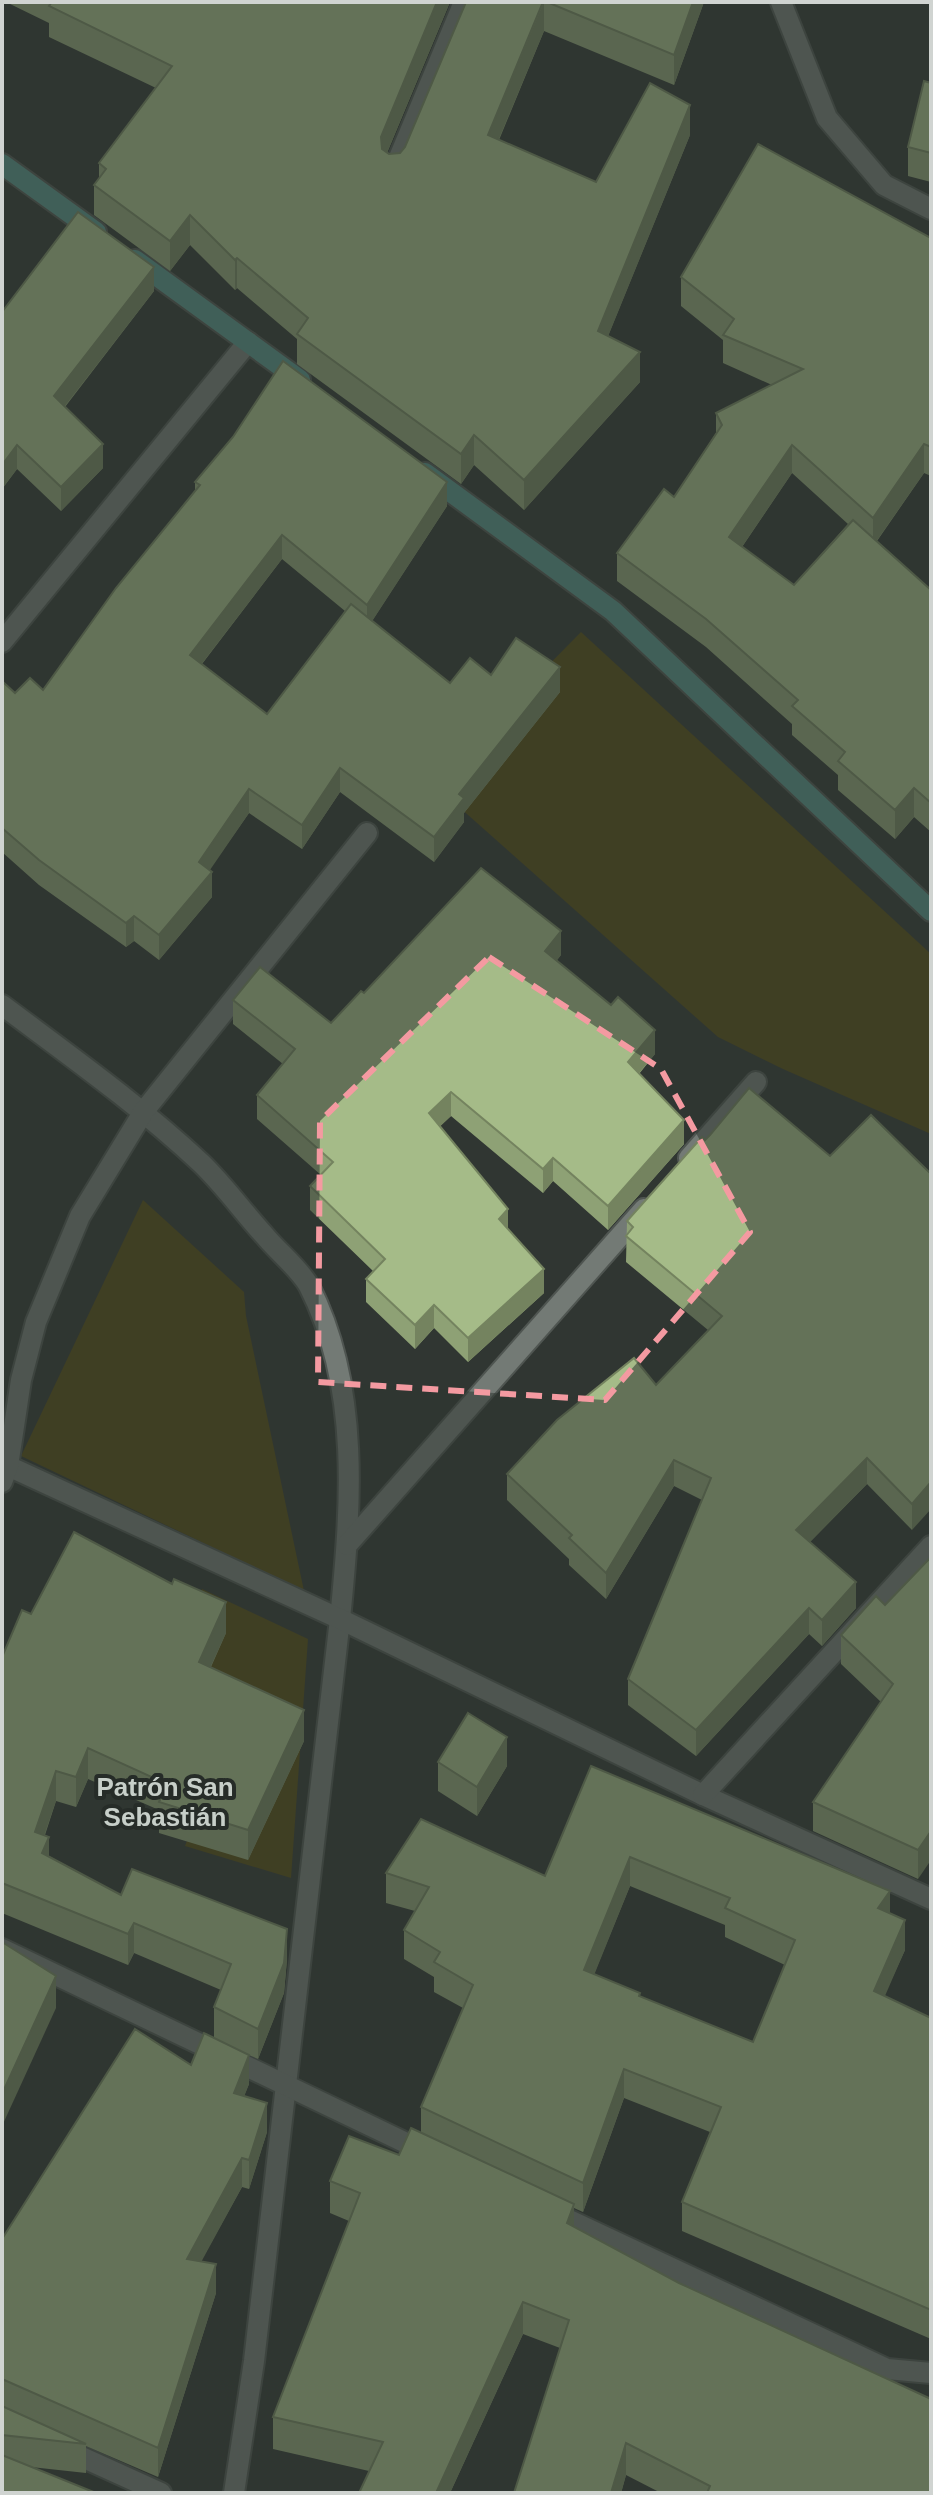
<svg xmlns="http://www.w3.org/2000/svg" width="933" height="2495" font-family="Helvetica,sans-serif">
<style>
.green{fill:#534913}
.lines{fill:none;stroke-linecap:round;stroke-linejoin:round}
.minor-casing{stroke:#4f5551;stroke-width:24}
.major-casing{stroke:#4f5551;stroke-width:24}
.minor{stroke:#737a75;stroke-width:20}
.major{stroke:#569188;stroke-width:20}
.wall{fill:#8ea175;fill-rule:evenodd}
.shaded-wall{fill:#74835f}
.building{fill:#a5bb88;stroke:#74835f;stroke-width:2;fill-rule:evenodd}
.marked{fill:none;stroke:#f49aa1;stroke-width:6;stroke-dasharray:16 10;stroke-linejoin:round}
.labels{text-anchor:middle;stroke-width:8;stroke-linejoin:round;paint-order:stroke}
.neighbourhood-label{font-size:26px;font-weight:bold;fill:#c7cfc9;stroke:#262c28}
</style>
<rect width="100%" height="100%" fill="#303632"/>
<g class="green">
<path d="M581,632L931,954V1134L783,1069L718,1037L432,783Z"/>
<path d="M143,1200L244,1292L246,1316L304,1591L21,1456Z"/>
<path d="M202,1589L308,1639L291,1878L185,1846L210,1780L141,1750Z"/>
</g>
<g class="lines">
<defs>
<g id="minor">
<path d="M781,2L827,118L884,185L931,209"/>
<path d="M393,172L464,2"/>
<path d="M2,642L248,342"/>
<path d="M2,1005C70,1056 139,1105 201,1163C224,1185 243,1212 265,1236C278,1252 299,1268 309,1286C361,1388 351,1508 340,1619L254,2361L234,2493"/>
<path d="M689,1158L756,1082"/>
<path d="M2,1456L8,1466L340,1619L703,1795L931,1899"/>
<path d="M2,1482L8,1466L21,1380L36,1322L80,1216L144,1111L367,833"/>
<path d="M347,1545L644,1209"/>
<path d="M703,1795L931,1546"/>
<path d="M2,1949L427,2153"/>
<path d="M550,2211L887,2369L931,2373"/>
<path d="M64,2449L161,2493"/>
</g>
<g id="major">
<path d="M2,164L96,232"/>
<path d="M135,260L300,380"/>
<path d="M425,473L613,611L931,911"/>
</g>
</defs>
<use href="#minor" class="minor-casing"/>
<use href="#major" class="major-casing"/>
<use href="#minor" class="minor"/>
<use href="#major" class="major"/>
</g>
<g class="wall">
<path d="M6,2H450L387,153L389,154L400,153L405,147L466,2H704L674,85L544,31L499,140L596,182L690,135L608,336L640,382L524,510L474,465L461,484L297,364V339L237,288L235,290L190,245L170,271L94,215V185L99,179V163L156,88L49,37V23Z"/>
<path d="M931,83V182L908,176V147Z"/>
<path d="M931,238V476L924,473L877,541L931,590V832L914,817L895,839L838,790V775L792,735V724L706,647L617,581V553L674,497L716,433V413L772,385L723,363V340L681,306V277ZM792,473L848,524L794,585L742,547Z"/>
<path d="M154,291L65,407L103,468L61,511L17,469L2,489V312Z"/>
<path d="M195,482L447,506L372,621L450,683L491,675L560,692L464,813V822L434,862L340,792L302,849L249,813L209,870L212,897L159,960L134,941L126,947L39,885L2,852V681L15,693L43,690L195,491ZM282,559L345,611L267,714L202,664Z"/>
<path d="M561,955L557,960L655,1054L639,1074L684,1144L608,1230L553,1181L543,1193L451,1116L440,1126L508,1230L544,1293L468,1362L434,1328L415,1349L366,1302V1279L373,1271L310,1210V1186L321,1175L257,1119V1095L283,1064L233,1024V1000L331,1023L364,993Z"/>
<path d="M705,1140L830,1156L931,1174L912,1530L867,1484L810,1542L856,1608L822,1646L809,1634L696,1756L628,1705V1679L702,1500L674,1486L606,1599L569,1565V1559L507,1500V1474L656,1385L708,1330L626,1262L627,1221Z"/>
<path d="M931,1557L918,1879L813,1831V1802L881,1702L841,1664V1635L885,1605Z"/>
<path d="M31,1614L226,1633L211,1667L304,1741L248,1860L159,1833V1810L88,1779L76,1807L56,1801L45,1835L49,1856L121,1895L287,1959L284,1993L258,2059L249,2055V2084L244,2096L267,2132L249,2189L242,2187L201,2261L216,2293L158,2477L86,2446V2473L31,2467L2,2493V2239L191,2065L214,2037V2007L221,1990L134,1953L128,1965L2,1913V1657Z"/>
<path d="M438,1762L507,1766L477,1816L438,1791Z"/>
<path d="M591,1766L890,1913L905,1950L884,1996L931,2018V2339L682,2231V2202L710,2132L624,2098L583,2212L574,2208V2227L931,2493H661L626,2475L621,2493H514L560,2348L523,2334L450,2493H359L369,2471L273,2449V2417L349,2221L330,2213V2181L399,2155L421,2133V2107L463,2008L434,1992V1977L404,1959V1930L415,1911L386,1903V1873L545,1876ZM630,1886L725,1925V1937L785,1965L753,2042L640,1997L594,1974Z"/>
</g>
<g class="shaded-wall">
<path d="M437,2H450L381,167V137Z"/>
<path d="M544,2V31L488,165V135Z"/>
<path d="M693,2H704L674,85V55Z"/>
<path d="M690,105V135L598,361V331Z"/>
<path d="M190,215V245L170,271V241Z"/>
<path d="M237,258V288L235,290V260Z"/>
<path d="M154,267V291L54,420V396Z"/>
<path d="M640,352V382L524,510V480Z"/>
<path d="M474,435V465L461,484V454Z"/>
<path d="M103,444V468L61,511V487Z"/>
<path d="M924,444V473L873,546V518Z"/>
<path d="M17,445V469L2,489V465Z"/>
<path d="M792,445V473L729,566V537Z"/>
<path d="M447,482V506L367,629V605Z"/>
<path d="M282,535V559L190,679V655Z"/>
<path d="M560,667V692L464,813V822L434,862V837L459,794Z"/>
<path d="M340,768V792L302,849V825Z"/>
<path d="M914,788V817L895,839V810Z"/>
<path d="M249,789V813L199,886V862Z"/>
<path d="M212,872V897L159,960V935Z"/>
<path d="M134,916V941L126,947V923Z"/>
<path d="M561,931V955L545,975V951Z"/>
<path d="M655,1030V1054L628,1086V1062Z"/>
<path d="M451,1092V1116L429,1137V1113Z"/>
<path d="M684,1120V1144L608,1230V1206Z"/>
<path d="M553,1158V1181L543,1193V1169Z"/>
<path d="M508,1209V1232L499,1219Z"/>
<path d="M544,1269V1293L468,1362V1338Z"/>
<path d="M434,1305V1328L415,1349V1325Z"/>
<path d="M867,1458V1484L796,1556V1530Z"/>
<path d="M674,1460V1486L606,1599V1573Z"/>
<path d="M931,1482V1509L912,1530V1504Z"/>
<path d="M856,1582V1608L822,1646V1620Z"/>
<path d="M226,1602V1633L199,1692V1662Z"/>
<path d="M809,1608V1634L696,1756V1730Z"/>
<path d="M304,1710V1741L248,1860V1830Z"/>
<path d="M507,1737V1766L477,1816V1787Z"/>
<path d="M88,1748V1779L76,1807V1777Z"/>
<path d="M56,1771V1801L35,1862V1832Z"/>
<path d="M931,1831V1860L918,1879V1850Z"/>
<path d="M49,1837V1867L42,1853Z"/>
<path d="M630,1857V1886L584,2000V1970Z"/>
<path d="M890,1891V1920L878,1908Z"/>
<path d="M905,1920V1950L874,2021V1991Z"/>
<path d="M134,1923V1953L128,1965V1934Z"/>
<path d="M287,1929V1959L284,1993L258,2059V2029Z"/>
<path d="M56,1976V2008L2,2126V2094Z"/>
<path d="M249,2055V2084L234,2122V2093Z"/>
<path d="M624,2069V2098L583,2212V2183Z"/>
<path d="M267,2103V2132L249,2189V2160Z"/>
<path d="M242,2158V2187L187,2288V2259Z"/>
<path d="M574,2204V2236L567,2223Z"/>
<path d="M216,2264V2293L158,2477V2448Z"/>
<path d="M523,2302V2334L450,2493H436Z"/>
<path d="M626,2443V2475L621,2493H611Z"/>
</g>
<g class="building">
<path d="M52,2H437L381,137L382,149L389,154L400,153L405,147L466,2H543L488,135L596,182L650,83L690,105L598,331L640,352L524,480L474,435L461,454L297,334L308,318L237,258L235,260L190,215L170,241L94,185L106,169L99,163L172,66L49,6Z"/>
<path d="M547,2H693L674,55Z"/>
<path d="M924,81L931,83V153L908,147Z"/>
<path d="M758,144L931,238V447L924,444L873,518L792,445L729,537L794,585L853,520L931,590V803L914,788L895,810L838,761L845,752L792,706L798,700L706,619L617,553L664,489L674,497L722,425L716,413L803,369L723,335L734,319L681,277Z"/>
<path d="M78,212L154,267L54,396L103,444L61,487L17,445L2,465V312Z"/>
<path d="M283,361L447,482L367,605L282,535L190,655L267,714L351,604L450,683L470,658L491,675L516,638L560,667L459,794L464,798L434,837L340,768L302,825L249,789L199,862L212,872L159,935L134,916L126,923L39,860L2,828V681L15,693L30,678L43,690L116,588L200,485L195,482L233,437Z"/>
<path d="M481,868L561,931L545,951L611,1005L618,997L655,1030L628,1062L684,1120L608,1206L553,1158L543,1169L451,1092L429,1113L508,1209L499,1219L544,1269L468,1338L434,1305L415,1325L366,1279L385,1259L310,1186L333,1162L257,1095L295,1049L233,1000L260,967L331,1023L361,991L364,993Z"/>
<path d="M749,1088L830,1156L871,1115L931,1174V1482L912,1504L867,1458L796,1530L856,1582L822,1620L809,1608L696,1730L628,1679L711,1478L674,1460L606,1573L569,1538L572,1535L507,1474L557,1420L634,1358L656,1385L722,1316L626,1236L633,1227L627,1221L702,1137L705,1140L710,1135Z"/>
<path d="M74,1532L172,1584L174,1579L226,1602L199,1662L304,1710L248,1830L159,1802L167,1784L88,1748L76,1777L56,1771L35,1832L49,1837L42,1853L121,1895L132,1869L287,1929L284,1963L258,2029L214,2007L231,1964L134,1923L128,1934L2,1883V1657L22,1610L31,1614Z"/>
<path d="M931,1557V1831L918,1850L813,1802L893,1684L841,1635L876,1596L885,1605Z"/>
<path d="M468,1713L507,1737L477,1787L438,1762Z"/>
<path d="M591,1766L890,1891L878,1908L905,1920L874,1991L931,2018V2310L682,2202L721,2107L624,2069L583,2183L421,2107L473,1985L434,1962L440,1952L404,1930L429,1887L386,1873L421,1819L545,1876ZM630,1857L730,1898L725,1908L795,1940L753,2042L639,1996L640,1993L584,1970Z"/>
<path d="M2,1942L56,1976L2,2094Z"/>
<path d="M135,2029L191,2065L204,2033L249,2055L234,2093L267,2103L249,2160L242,2158L187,2259L216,2264L158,2448L2,2379V2239Z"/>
<path d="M411,2128L574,2204L567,2223L679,2283L931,2399V2493H707L710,2486L626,2443L611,2493H514L569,2320L523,2302L436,2493H359L383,2442L273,2417L360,2193L330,2181L349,2136L399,2155Z"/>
<path d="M2,2406L86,2444L2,2435Z"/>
<path d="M2,2455L96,2493H2Z"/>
</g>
<path d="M0 0H933V2495H0ZM489,957L661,1069L750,1232L605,1400L318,1382L320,1121Z" fill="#303632" fill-opacity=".55" fill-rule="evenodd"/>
<path class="marked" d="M489,957L661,1069L750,1232L605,1400L318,1382L320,1121Z"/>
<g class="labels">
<g class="neighbourhood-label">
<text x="165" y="1796">Patrón San<tspan x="165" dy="30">Sebastián</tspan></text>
</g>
</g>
<rect width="933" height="2495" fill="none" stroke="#d0d4d1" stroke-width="8"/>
</svg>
